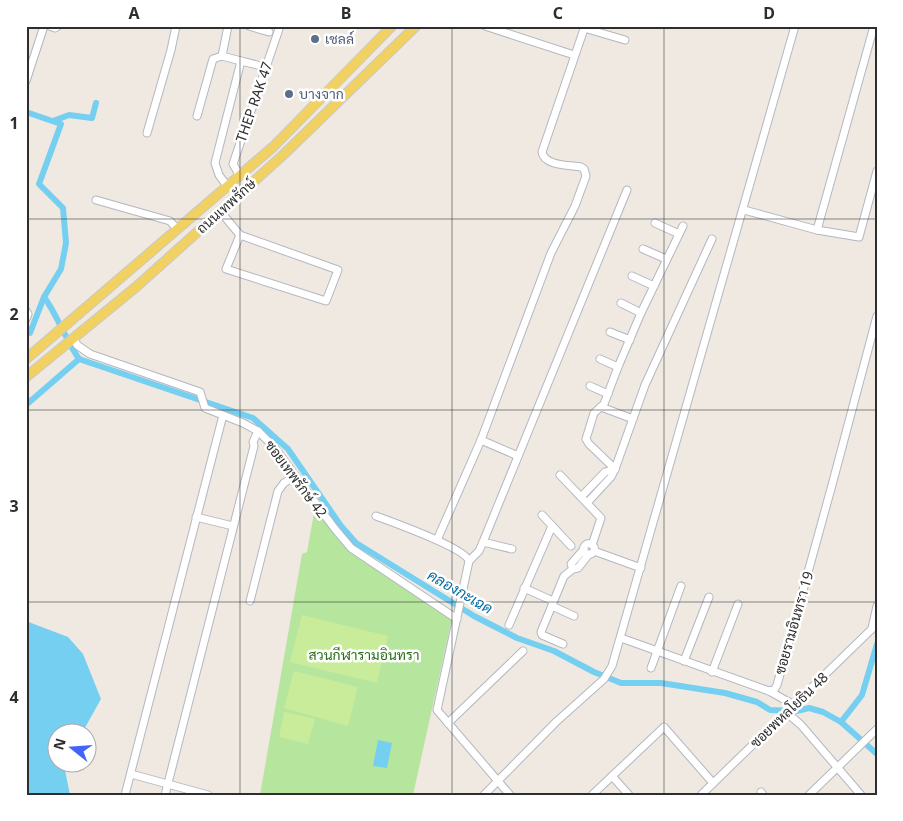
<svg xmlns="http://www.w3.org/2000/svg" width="903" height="821" font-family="'Noto Sans',Sarabun,sans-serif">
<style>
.green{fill:#b6e59e}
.pitch{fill:#c9ec9a}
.water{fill:#75cff0}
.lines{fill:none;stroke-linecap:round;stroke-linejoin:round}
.canal{stroke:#75cff0;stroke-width:6}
.minor-casing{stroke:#b4b7c1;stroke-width:9}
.major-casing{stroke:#c9c9c9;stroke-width:11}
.minor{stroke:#fff;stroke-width:7}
.major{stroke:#f2d163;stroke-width:9}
.grid{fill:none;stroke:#2e2e2e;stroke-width:1;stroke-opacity:0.55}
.service-dot{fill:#5c6f8a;stroke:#fff;stroke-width:2}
.labels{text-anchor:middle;stroke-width:5;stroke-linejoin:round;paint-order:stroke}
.service-label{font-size:14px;fill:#4e5e75;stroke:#fff;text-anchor:start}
.street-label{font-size:14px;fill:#2e2e2e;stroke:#fff}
.park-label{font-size:14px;fill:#2c6e1b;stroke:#fff}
.water-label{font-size:15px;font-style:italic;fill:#0d6fa3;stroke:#fff}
.neatline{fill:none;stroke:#2e2e2e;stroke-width:2}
.grid-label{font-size:16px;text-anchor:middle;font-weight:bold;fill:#2e2e2e}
</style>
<rect width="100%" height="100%" fill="#efe9e1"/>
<path class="green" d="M315,508L335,536L350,550L452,618L413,795H260L302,554L307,552Z"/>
<g class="pitch">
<path d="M302,615L388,636L377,683L290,662Z"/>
<path d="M294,671L358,687L348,726L284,708Z"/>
<path d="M284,712L315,719L308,744L279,737Z"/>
</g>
<g class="water">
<path d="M26,621L68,637L83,654L101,699L82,733L58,734V764H65L64,765L70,795H26Z"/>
<path d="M378,740L392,743L387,768L373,766Z"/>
</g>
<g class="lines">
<g class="canal">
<path d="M26,112L61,124L39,184L63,208L66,243L61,269L44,297L30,333"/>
<path d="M53,121L69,115L92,118L96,103"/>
<path d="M79,359L253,418L288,449L341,526L356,543L474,616L517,638L554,651L594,672L621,683H661L725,693L757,702L770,710L797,711L809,708L823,712L841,722L877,754"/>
<path d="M26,405L79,359C65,339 58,316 44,297"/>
<path d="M841,722L862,695L877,644"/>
</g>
<defs>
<g id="minor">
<path d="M49,26L55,28L58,26"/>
<path d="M249,26L269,32"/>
<path d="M485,26L574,55"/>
<path d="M584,28L625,40"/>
<path d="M241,61L257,65"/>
<path d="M26,81L44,26"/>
<path d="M197,116L213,59L222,56"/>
<path d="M147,133L171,50L176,26"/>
<path d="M240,176L233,164L280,26"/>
<path d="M227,186L219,175L215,163L241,61L222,56L228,26"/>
<path d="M96,200L170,221L177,229"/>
<path d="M744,210L817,230L859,237L877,171"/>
<path d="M220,211L240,235L338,270L326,301L226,269L240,235"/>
<path d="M655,223L679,234"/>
<path d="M683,226L641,313L618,367L604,404L594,413L586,439L589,444L615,469L645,385L712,239"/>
<path d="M817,230L874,26"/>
<path d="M643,249L666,259"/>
<path d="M632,276L654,286"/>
<path d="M621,303L641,313"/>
<path d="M26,311L28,314L26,319"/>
<path d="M610,332L630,340"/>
<path d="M74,338L77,345L90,354L200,392L205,408L243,423L258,431L274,447L335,529L351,548L457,619"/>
<path d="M600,359L618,367"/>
<path d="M590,386L608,394"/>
<path d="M601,407L633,419"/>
<path d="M481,440L518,456"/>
<path d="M560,475L601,518L592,545"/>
<path d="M581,497L605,472L615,469"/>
<path d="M587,503L611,477L615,469"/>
<path d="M542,515L571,546"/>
<path d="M376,516C392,522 465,548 469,561L437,710L510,795"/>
<path d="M196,517L233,526"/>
<path d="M437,540L481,440L551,253L575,206L586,176L584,169L581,167C570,165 544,166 542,152L585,26"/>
<path d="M483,542L512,549"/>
<circle cx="589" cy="549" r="5.5"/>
<path d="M594,551L641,568"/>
<path d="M469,561L479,551L483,542L627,190"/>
<path d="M573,569L571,564L584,549"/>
<path d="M524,588L553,601"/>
<path d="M250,601L278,491L284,483L295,476"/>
<path d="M552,606L574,616"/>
<path d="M509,625L552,526"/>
<path d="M872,628L877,606"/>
<path d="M621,638L769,691L794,705"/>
<path d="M563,644L542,635L541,632L564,576L573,569L578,568L589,554"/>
<path d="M684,661L709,597"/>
<path d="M651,668L681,586"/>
<path d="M712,672L738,604"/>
<path d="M769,691L774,690L777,685L832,485L877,316"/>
<path d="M786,712L801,725L861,795"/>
<path d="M448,723L523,651"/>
<path d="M131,774L208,795"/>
<path d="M612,776L629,795"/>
<path d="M761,792L763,795"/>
<path d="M125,795L222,419"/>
<path d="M165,795L254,446L253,442L258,431"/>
<path d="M484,795L556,722L604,679L612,666L795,26"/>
<path d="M592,795L664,727L713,783"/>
<path d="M701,795L877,624"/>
<path d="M809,795L877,729"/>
</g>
<g id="major">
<path d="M26,359L273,147L392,26"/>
<path d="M26,377L136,287L282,156L416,26"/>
</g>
</defs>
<use href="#minor" class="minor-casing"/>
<use href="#major" class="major-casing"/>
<use href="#minor" class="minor"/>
<use href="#major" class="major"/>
</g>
<path class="grid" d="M240,26V795M452,26V795M664,26V795M26,219H877M26,410H877M26,602H877"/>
<g class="service-dot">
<circle cx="315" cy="39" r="5"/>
<circle cx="289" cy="94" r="5"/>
</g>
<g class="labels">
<g class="service-label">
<text x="325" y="44">เชลล์</text>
<text x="299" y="99">บางจาก</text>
</g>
<g class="street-label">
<text transform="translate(254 102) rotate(-71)" y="5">THEP RAK 47</text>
<text transform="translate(226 206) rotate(-42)" y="5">ถนนเทพรักษ์</text>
<text transform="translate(296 479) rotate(53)" y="5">ซอยเทพรักษ์ 42</text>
<text transform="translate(794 623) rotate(-74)" y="5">ซอยรามอินทรา 19</text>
<text transform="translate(789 710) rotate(-44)" y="5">ซอยพหลโยธิน 48</text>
</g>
<g class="park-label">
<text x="364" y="660">สวนกีฬารามอินทรา</text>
</g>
<g class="water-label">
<text transform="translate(460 592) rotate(30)" y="5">คลองกะเฉด</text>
</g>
</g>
<rect width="903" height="821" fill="none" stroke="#ffffff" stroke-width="55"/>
<g transform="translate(72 748) rotate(287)"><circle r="24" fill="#ffffff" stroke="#ababab"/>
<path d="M0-4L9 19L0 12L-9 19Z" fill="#4264fb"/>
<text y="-8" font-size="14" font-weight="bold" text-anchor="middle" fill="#2e2e2e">N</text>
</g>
<rect x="28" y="28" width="848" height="766" class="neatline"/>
<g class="grid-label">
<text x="134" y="19">A</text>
<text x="346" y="19">B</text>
<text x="558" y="19">C</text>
<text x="769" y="19">D</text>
<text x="14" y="129">1</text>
<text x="14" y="320">2</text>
<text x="14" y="512">3</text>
<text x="14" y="703">4</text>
</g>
</svg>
